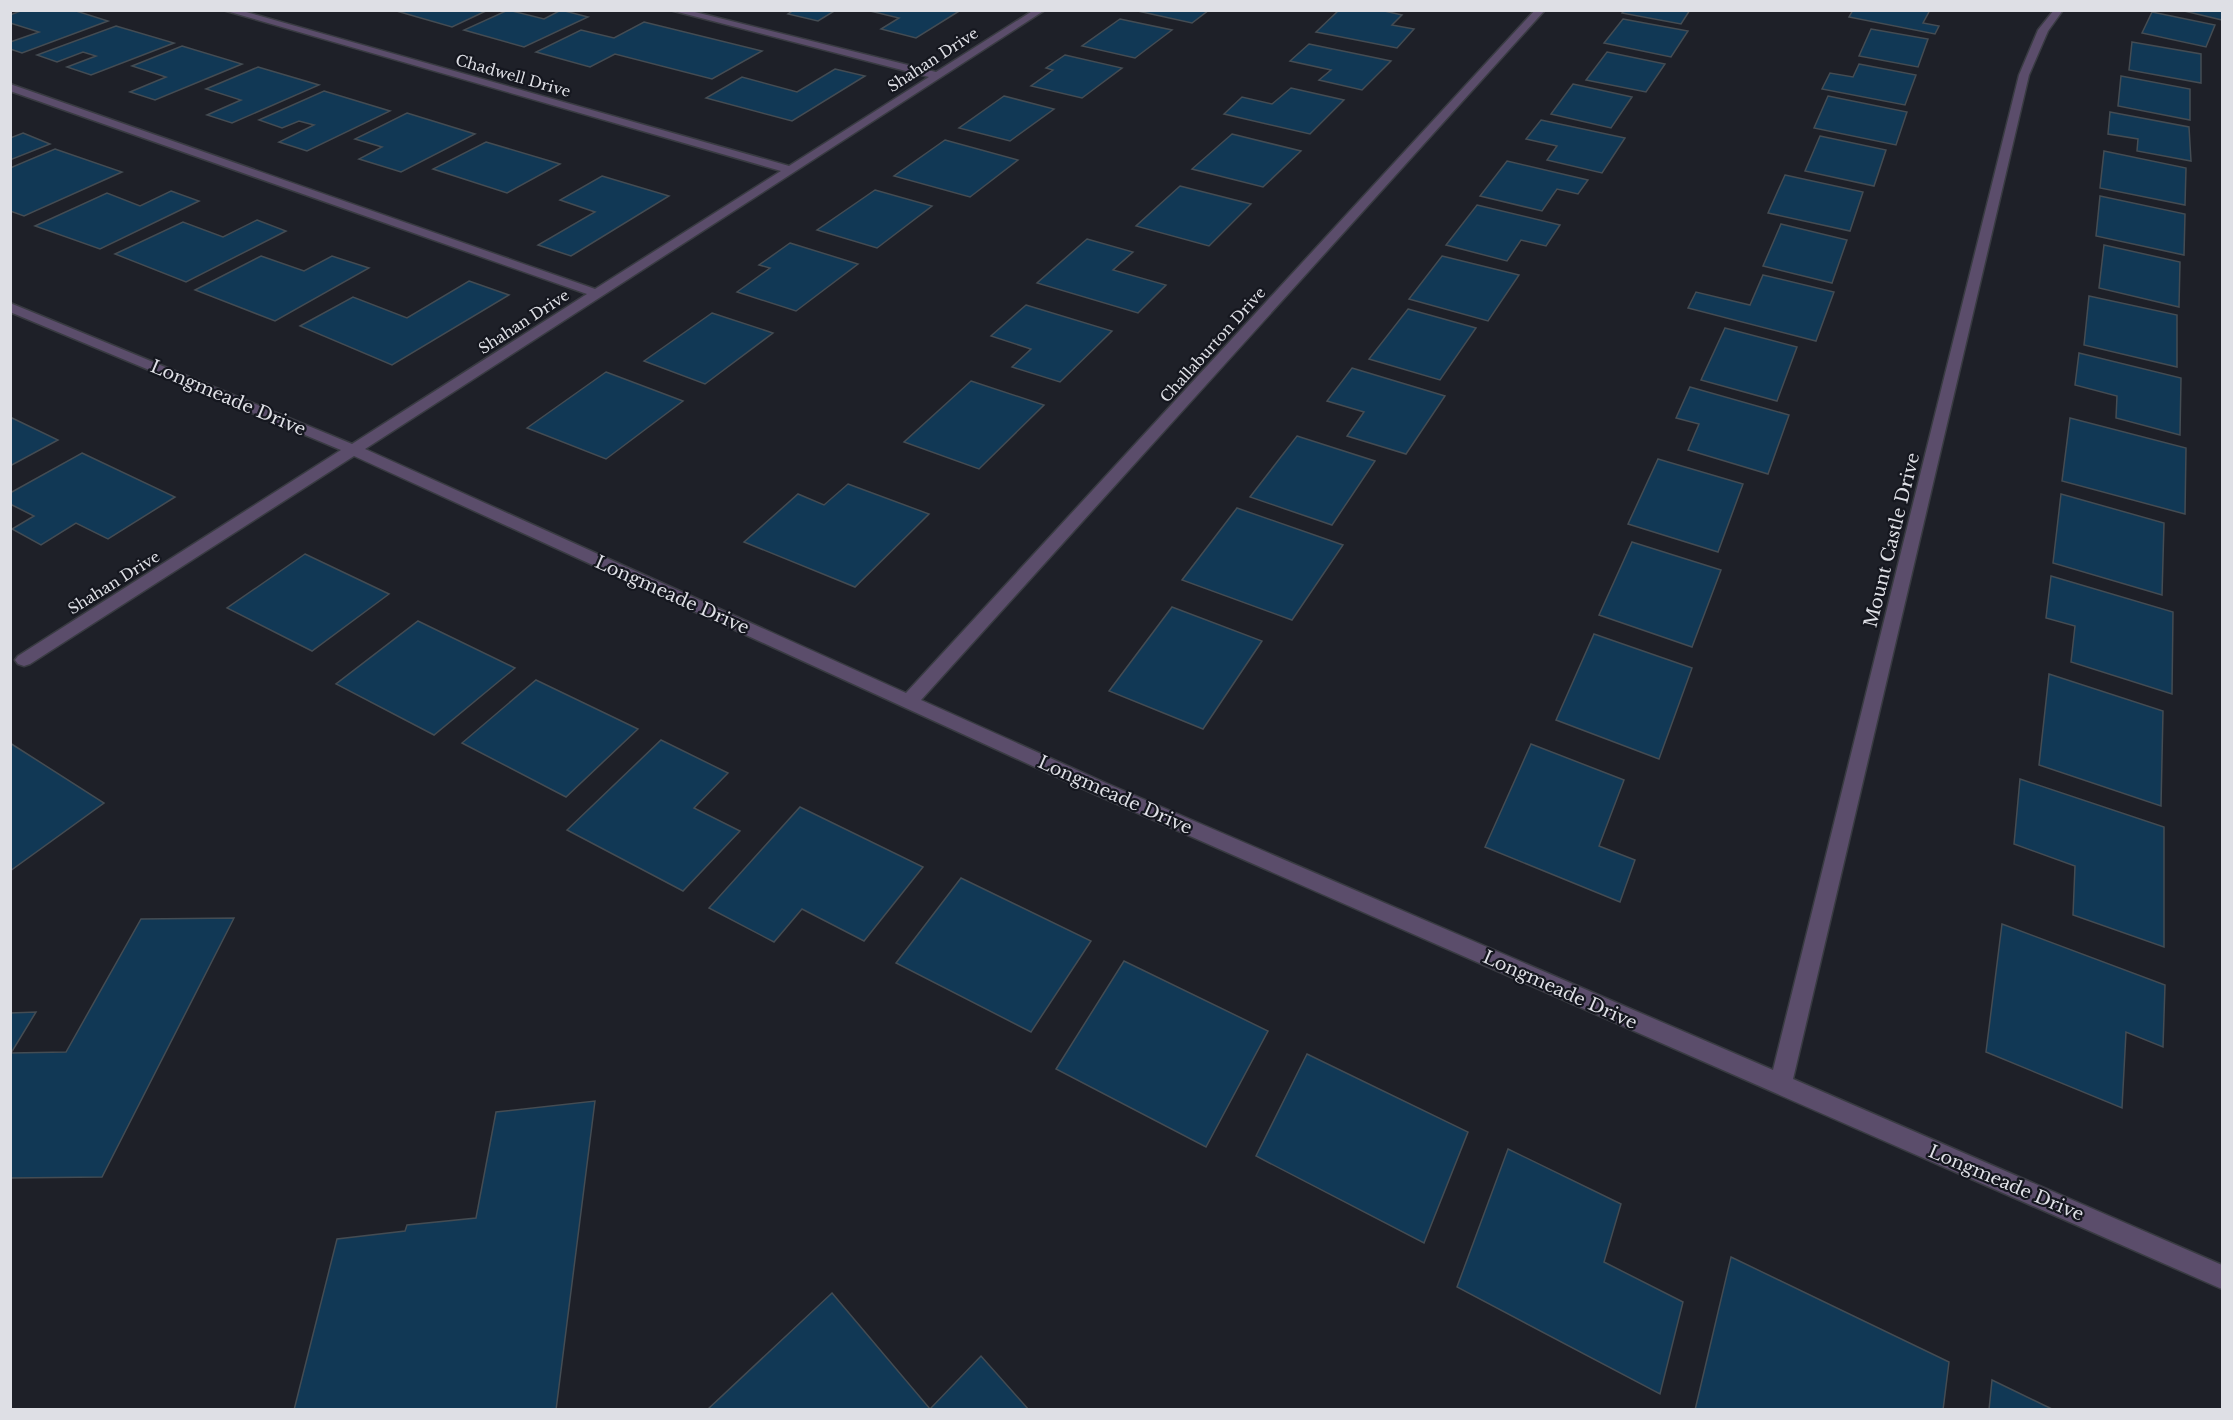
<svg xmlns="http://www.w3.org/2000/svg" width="2233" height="1420" font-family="'Libre Baskerville',serif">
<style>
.building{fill:#113855;stroke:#444c53;stroke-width:1.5}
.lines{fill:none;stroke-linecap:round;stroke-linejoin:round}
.minor-casing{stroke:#393b42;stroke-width:3}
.minor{fill:#5b4d6b;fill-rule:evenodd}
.labels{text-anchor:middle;stroke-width:4.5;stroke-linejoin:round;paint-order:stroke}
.far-street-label{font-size:15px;fill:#dedfe5;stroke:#15171f}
.street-label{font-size:18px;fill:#dedfe5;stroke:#15171f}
</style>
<rect width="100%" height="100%" fill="#1e2028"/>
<g class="building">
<path d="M23,10H73L108,21L22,53L10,49V42L39,32L10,23V15Z"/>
<path d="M393,10H488L452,27Z"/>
<path d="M508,10L544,19L561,10L588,17L524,47L464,30Z"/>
<path d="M794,10H836L818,21L788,14Z"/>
<path d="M866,10H961L916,38L881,29L899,18Z"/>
<path d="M1133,10H1209L1192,23Z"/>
<path d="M1339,10H1380L1402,15L1392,25L1414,29L1397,48L1316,32Z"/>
<path d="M1624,10H1690L1681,24L1622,13Z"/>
<path d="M1853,10H1930L1923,23L1939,26L1935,34L1849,17Z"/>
<path d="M2180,10H2222V20Z"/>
<path d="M2152,12L2215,25L2206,47L2142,33Z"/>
<path d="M1120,19L1172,30L1135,58L1082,46Z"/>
<path d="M1623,19L1688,31L1671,57L1604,43Z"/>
<path d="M644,22L762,51L712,79L615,54L590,67L536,52L581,30L614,38Z"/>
<path d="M116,26L174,43L91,75L67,67L96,56L83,52L57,62L37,55Z"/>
<path d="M1871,29L1928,39L1918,67L1859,56Z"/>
<path d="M2132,42L2201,54V83L2129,70Z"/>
<path d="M1309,44L1391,61L1362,90L1319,80L1331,70L1290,61Z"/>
<path d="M182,46L242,64L155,100L130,92L166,77L132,66Z"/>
<path d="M1607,52L1665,64L1646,92L1586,80Z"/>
<path d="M1065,55L1122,68L1082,98L1031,86L1053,70L1046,68Z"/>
<path d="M1859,64L1916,75L1905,105L1822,89L1830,73L1853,77Z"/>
<path d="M258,67L319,85L232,123L207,115L241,100L206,89Z"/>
<path d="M835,69L865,76L792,121L706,98L742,77L797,92Z"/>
<path d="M2121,76L2190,89V120L2118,106Z"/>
<path d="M1573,84L1632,97L1611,128L1551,114Z"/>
<path d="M1291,88L1344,100L1310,134L1224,114L1242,97L1272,104Z"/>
<path d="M324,91L390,111L307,151L279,142L314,125L299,121L282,128L259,120Z"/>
<path d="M1004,96L1054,109L1010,141L959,128Z"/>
<path d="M1828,96L1907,112L1896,145L1814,128Z"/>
<path d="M2110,112L2189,127L2191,161L2137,151L2138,139L2108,134Z"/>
<path d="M407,113L475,134L401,172L359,159L382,147L355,139Z"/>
<path d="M1541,120L1625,138L1602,173L1547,160L1557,146L1526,139Z"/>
<path d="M23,133L50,144L10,160V138Z"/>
<path d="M1232,134L1301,151L1263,187L1192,169Z"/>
<path d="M1820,136L1886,150L1874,186L1805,171Z"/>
<path d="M945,140L1018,160L970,197L894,176Z"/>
<path d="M486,142L560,164L507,193L433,169Z"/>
<path d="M55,149L122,172L24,216L10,211V168Z"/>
<path d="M2104,151L2186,168L2185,205L2100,188Z"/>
<path d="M1507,161L1588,180L1578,194L1557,189L1542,211L1480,196Z"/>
<path d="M1785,175L1863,192L1850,231L1768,213Z"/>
<path d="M602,176L669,196L571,256L538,245L595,212L560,200Z"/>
<path d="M1180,186L1251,204L1209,246L1136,226Z"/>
<path d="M875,190L932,206L877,248L817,230Z"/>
<path d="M171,191L199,201L100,249L35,226L107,193L140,206Z"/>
<path d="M2100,196L2185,214L2184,255L2096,236Z"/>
<path d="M1477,205L1560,225L1546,246L1521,240L1507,261L1446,245Z"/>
<path d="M257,220L286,231L186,282L115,254L183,222L223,237Z"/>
<path d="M1781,224L1847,240L1832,283L1763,266Z"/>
<path d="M1087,239L1133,252L1113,270L1166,285L1138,313L1037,283Z"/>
<path d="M790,243L858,264L796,311L737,292L770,268L759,265Z"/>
<path d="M2104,245L2180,262L2179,307L2099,288Z"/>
<path d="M261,256L304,271L332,256L369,268L275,321L195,290Z"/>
<path d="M1442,256L1519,275L1488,321L1409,299Z"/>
<path d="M1763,275L1834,292L1816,341L1688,308L1696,292L1750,305Z"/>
<path d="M469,281L509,295L392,365L300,326L353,297L407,318Z"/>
<path d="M2089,296L2177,315V367L2084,345Z"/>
<path d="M1026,305L1112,331L1060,382L1012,367L1031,349L991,336Z"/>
<path d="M1408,309L1476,328L1440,380L1369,359Z"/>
<path d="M712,313L773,333L705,384L644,361Z"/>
<path d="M1725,328L1797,347L1777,401L1701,380Z"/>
<path d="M2079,353L2181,378L2180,435L2116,418L2117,396L2075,385Z"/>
<path d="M1352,368L1445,396L1406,454L1347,436L1364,412L1327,401Z"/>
<path d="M606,372L683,401L606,459L527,428Z"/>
<path d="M971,381L1044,405L979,469L904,442Z"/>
<path d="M1690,387L1789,415L1768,474L1688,450L1699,424L1676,418Z"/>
<path d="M10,417L58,440L10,466Z"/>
<path d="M2070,418L2186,448L2185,514L2062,481Z"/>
<path d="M1297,436L1375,461L1332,525L1250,497Z"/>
<path d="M82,453L175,497L108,539L76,523L41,545L12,529L34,516L10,504V493Z"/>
<path d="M1658,459L1743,484L1718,552L1628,524Z"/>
<path d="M848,484L929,514L855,587L744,542L798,494L824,505Z"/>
<path d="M2061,494L2164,523L2162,595L2053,563Z"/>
<path d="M1237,508L1343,545L1292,620L1182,580Z"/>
<path d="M1632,542L1721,570L1692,647L1599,615Z"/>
<path d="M305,554L389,594L312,651L227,608Z"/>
<path d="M2051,576L2173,612L2172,694L2071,662L2075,626L2046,618Z"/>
<path d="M1172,607L1262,641L1203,729L1109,691Z"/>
<path d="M418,621L515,668L434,735L336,684Z"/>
<path d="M1594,634L1692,668L1659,759L1556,720Z"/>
<path d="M2049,674L2163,711L2161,806L2039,765Z"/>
<path d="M536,680L638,729L566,797L462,743Z"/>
<path d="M661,740L728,773L694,808L740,831L683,891L567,830Z"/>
<path d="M10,743L104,803L10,871Z"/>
<path d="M1531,744L1624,780L1599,846L1635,860L1620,902L1485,847Z"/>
<path d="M2020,779L2164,827V947L2073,915L2075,866L2014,844Z"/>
<path d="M800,807L923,867L864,941L802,909L774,942L709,908Z"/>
<path d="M961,878L1091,941L1031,1032L896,963Z"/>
<path d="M234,918L102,1177L10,1178V1013L36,1012L11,1053L66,1052L141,919Z"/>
<path d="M2002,924L2165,985L2163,1047L2126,1032L2122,1108L1986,1052Z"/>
<path d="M1124,961L1268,1031L1206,1147L1056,1069Z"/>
<path d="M1307,1054L1468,1132L1424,1243L1256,1156Z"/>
<path d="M595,1101L556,1410H294L337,1239L405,1231L407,1225L476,1218L496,1112Z"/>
<path d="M1508,1149L1621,1204L1604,1262L1683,1302L1660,1394L1457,1287Z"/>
<path d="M1731,1257L1949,1362L1943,1410H1695Z"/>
<path d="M832,1293L930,1409L981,1356L1029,1410H707Z"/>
<path d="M1992,1380L2054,1410H1989Z"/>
</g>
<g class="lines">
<defs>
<path id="minor" d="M223,10H239L789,166L929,77L670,10H687L936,72L1034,10H1045L365,449L906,693L1535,10H1545L921,700L1108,784L1773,1070L2019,75L2038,30L2054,10H2063L2048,31L2029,75L1793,1079L2222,1265V1289L1094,794L354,456L30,664L24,666L18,664L15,660L18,656L341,450L10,312V303L352,444L587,294L10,91V84L595,289L781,171Z"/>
</defs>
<use href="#minor" class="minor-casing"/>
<use href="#minor" class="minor"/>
</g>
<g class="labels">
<g class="far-street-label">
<text transform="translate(933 60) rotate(-33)" y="5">Shahan Drive</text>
<text transform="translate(513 76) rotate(16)" y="5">Chadwell Drive</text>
<text transform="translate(524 322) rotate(-33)" y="5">Shahan Drive</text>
<text transform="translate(1213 345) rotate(-48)" y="5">Challaburton Drive</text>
<text transform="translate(114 583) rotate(-32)" y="5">Shahan Drive</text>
</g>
<g class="street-label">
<text transform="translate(228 398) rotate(23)" y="6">Longmeade Drive</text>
<text transform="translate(1892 540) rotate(-76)" y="6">Mount Castle Drive</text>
<text transform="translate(672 595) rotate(24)" y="6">Longmeade Drive</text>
<text transform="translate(1115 795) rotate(24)" y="6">Longmeade Drive</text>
<text transform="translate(1560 990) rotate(24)" y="6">Longmeade Drive</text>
<text transform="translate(2006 1183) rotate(23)" y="6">Longmeade Drive</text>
</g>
</g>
<rect width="2233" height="1420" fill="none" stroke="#dedfe5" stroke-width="24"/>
</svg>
